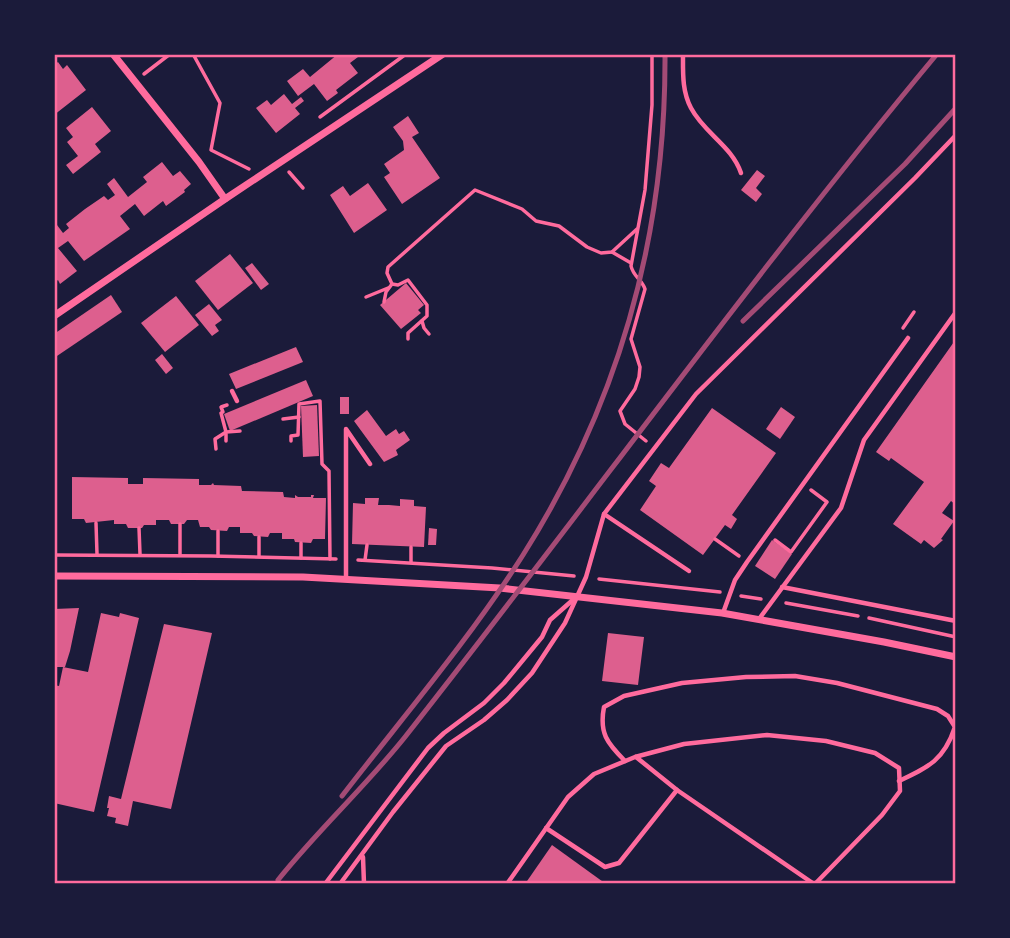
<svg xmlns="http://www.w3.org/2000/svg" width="1010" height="938" font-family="'PT Serif',serif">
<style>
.building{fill:#dd5f8e}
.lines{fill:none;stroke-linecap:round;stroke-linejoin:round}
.path{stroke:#ff6b9d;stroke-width:3.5}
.service{stroke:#ff6b9d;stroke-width:4.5}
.minor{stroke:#ff6b9d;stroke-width:7}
.rail{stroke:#a44b75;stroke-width:5}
.neatline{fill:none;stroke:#ff6b9d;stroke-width:2.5}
</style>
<rect width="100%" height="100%" fill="#1b1b3a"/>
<g class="building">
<path d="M338,54H362L350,63L358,73L336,90L338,93L327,101L314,84L298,96L287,81L303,69L310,77Z"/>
<path d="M58,62L63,69L67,65L86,90L54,115V65Z"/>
<path d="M284,94L292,104L301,97L304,101L295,108L300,114L276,133L256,108L267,100L271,105Z"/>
<path d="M92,107L111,131L95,144L101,152L73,174L66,165L78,156L67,142L73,137L66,128Z"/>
<path d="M408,116L419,133L412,137L440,178L402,204L384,177L390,173L384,164L404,150L403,141L393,127Z"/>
<path d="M162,162L173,176L180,171L191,184L184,190L185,192L166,206L163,201L144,216L135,204L120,216L130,229L84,261L68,241L58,248L77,271L60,284L58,280L54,283V227L57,225L63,233L69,228L66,224L85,209L104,196L108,200L115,195L107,184L114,178L128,197L147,182L143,177Z"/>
<path d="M757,170L765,176L756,188L762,194L756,202L741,190Z"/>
<path d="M368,183L387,210L354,233L330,195L343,186L350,196Z"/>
<path d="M230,254L253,283L218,310L195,281Z"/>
<path d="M252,263L269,284L261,290L245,268Z"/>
<path d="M406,283L424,305L418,310L421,313L401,329L380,305Z"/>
<path d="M111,295L122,312L54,358V334Z"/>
<path d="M176,296L199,325L165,352L141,323Z"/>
<path d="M209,304L222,320L215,325L219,331L212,336L195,315Z"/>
<path d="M956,339V505L951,501L942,513L954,521L941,539L943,540L934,548L924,540L921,544L893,524L924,482L891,458L889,461L876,452Z"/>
<path d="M296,347L303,362L236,389L229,374Z"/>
<path d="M162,354L173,368L166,374L155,360Z"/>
<path d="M306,380L313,396L230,431L224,414Z"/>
<rect x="340" y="397" width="9" height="17"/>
<path d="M317,405L319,456L303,457L301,406Z"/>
<path d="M781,407L795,417L780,439L766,429Z"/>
<path d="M712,408L776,453L732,515L737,519L731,529L725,525L703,555L640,510L656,486L649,481L661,463L669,468Z"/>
<path d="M367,410L386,436L396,429L399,434L404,431L410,440L396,450L398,455L384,462L354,421Z"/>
<path d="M72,477L128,478V484H143V478L199,479V485H211L213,483L214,485L241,486L242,491L283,492L284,497L295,498V495L298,497H311V495H314L313,498H326L325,539H313L311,543L295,542L294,539H282V533H270L268,537L254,536L252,533H240V527H229L227,531L211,530L209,527H200L198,520H187L184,524H171L169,520H156V525H144L142,528H128L126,524H114V520L86,523L84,519H72Z"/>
<path d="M365,498H379L378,505H389L400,506V499L414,500V506L426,507L424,547L352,544L353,503L365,504Z"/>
<path d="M429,528L437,529L436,545H428Z"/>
<path d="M772,540L792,554L775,579L755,566Z"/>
<path d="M79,608L70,651L65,667H63L88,672L101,613L119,617L120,613L139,618L94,812L54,803V685L59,686L63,667H54V609Z"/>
<path d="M164,624L212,633L171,809L133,801L128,826L115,823L116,818L107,816L109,808H107L109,796L121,799Z"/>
<path d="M608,633L644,637L638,685L602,681Z"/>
<path d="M552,845L606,884H525Z"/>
</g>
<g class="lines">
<g class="path">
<path d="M193,54L220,103L211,150L249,169"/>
<path d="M144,74L170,54"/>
<path d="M320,117L406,54"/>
<path d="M289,172L303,188"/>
<path d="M612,252L631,263"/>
<path d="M366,297L388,288"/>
<path d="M384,302L386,292L392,284"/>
<path d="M422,321L424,328L429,334"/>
<path d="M903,328L914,312"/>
<path d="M408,339V333L427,316V305L408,280L398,285L392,284L387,273L388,267L475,190L522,209L536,221L559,226L587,247L601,253L612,252L637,229"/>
<path d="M283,419L299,417"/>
<path d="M226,441V432L240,431"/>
<path d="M291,441V436L298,435L299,404L320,401L322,464L329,471L330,559"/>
<path d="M646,441L625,424L620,411L635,389L639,377L640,367L631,339L645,289C642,280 633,276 631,266L645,190L652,105V54"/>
<path d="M216,449L215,439L226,432L221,413L223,412L221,407L227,405"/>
<path d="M96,523L97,554"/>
<path d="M139,528L140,554"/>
<path d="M218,531V556"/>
<path d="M715,539L739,556"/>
<path d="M775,540L791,552L827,502L811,490"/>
<path d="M54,555L211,556L336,559"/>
<path d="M180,555V524"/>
<path d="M259,556V537"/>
<path d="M301,558V543"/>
<path d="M358,560L492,568L574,576"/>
<path d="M365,560L367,545"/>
<path d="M411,562V547"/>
<path d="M599,579L720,592"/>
<path d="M741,596L761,599"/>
<path d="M786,603L858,616"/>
<path d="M869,618L956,637"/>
</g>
<g class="service">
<path d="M683,54C683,73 682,91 691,108C704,133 732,146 741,173"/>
<path d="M232,391L237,401"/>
<path d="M604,514L689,571"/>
<path d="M346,579V429L370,464"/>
<path d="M782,587L956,621"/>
<path d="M723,613L735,580L747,562L908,338"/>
<path d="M759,619L841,508L864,440L956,312"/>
<path d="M636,757L677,790L814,884"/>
<path d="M625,761C607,743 599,733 604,707L624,696L682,683L746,677L795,676L837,683L937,709L948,716L955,727C944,760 929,767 899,781"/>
<path d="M546,828L605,867L619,863L677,790"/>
<path d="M363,857L364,884"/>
<path d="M325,884L428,748L444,733L484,703L504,683L542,637L550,620L575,598"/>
<path d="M340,884L393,812L446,746L484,720L507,700L532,673L565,623L586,577L604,514L696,394L915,178L956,135"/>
<path d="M507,884L568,797L594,774L635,757L684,744L767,735L826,741L875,753L899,768L900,791L882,815L815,884"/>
</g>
<g class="minor">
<path d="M113,54L199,162L225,199"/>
<path d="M54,316L225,199L443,54"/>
<path d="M54,576L303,577L500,588L722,613L884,642L956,657"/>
</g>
<g class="rail">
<path d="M743,321L905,164L956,108"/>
<path d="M342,796C403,717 469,640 523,555C619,403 666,234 665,54"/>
<path d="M278,880C318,830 365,787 405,737C584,510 752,276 937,54"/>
</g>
</g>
<rect width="1010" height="938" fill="none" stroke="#1b1b3a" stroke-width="112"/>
<rect x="56" y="56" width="898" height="826" class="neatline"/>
</svg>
